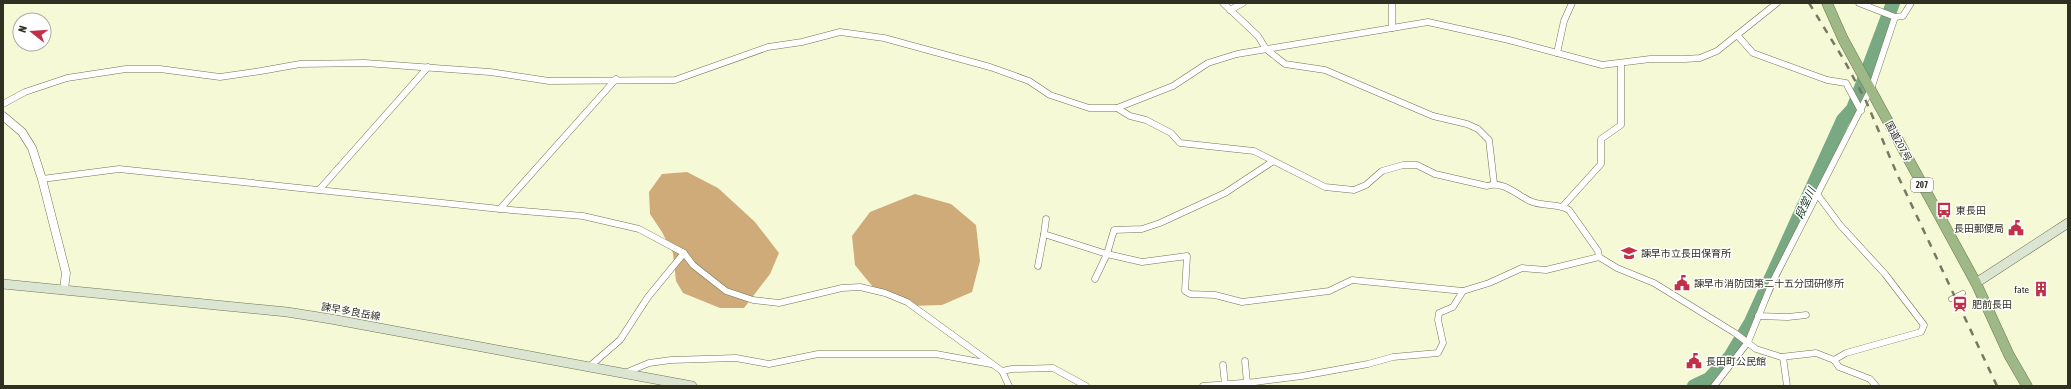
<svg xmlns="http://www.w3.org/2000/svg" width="2071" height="389" font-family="'Asap Condensed','Noto Sans JP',sans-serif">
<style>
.forest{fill:#cfab7a}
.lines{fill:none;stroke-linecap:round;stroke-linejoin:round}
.river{stroke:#78a982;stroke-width:14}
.pedestrian-casing{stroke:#717454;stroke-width:5.5}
.minor-casing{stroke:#717454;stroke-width:7}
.tertiary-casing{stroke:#717454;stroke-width:9}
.secondary-casing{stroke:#717454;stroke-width:10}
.trunk-casing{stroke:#687d50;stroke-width:11}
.pedestrian{stroke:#fff;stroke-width:4.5}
.minor{stroke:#fff;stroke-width:6}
.tertiary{stroke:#fff;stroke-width:8}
.secondary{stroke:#dbe5d2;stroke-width:9}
.trunk{stroke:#9eb887;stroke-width:10}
.rail{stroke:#777963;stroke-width:2.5;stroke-dasharray:7 7;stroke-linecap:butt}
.labels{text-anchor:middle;stroke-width:3;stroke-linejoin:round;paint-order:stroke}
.shield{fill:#fff;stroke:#6d6e64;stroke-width:1}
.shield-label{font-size:9px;font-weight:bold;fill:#2f3022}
.street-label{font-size:10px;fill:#2f3022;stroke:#fff}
.poi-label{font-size:10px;fill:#2f3022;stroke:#fff;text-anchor:start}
.water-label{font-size:11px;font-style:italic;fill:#0d341a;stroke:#fff}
</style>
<rect width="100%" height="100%" fill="#f5f9d5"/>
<g class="forest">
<path d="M687,172L718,188L755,222L779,253L770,274L744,308H720L683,293L676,281L673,253L662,232L650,214L649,192L662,174Z"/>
<path d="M915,194L951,204L976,225L980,261L972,292L942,305L908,306L877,292L855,265L852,236L870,212Z"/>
</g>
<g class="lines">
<path class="river" d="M1694,386L1709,379L1730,357L1751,322L1843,120L1853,109L1893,3"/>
<defs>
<path id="pedestrian" d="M1951,299L1963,293"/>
<g id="minor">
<path d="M1223,3L1258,36L1266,49L1285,64L1325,70L1433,116L1467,124L1478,129L1489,140L1494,183"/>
<path d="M1859,3L1895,17L1903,16L1911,3"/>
<path d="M1230,10L1243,3"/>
<path d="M1392,28V3"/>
<path d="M1737,35L1753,53L1827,80L1846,83L1861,111"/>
<path d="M1557,53L1564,21L1572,3"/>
<path d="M3,104L25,92L67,78L126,69H160L220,77L261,71L300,64L365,63L490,72L549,81L675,80L768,47L802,42L840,32L884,38L990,67L1029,81L1050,95L1089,108H1117L1173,86L1208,63L1237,54L1428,22L1509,40L1602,65L1650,59H1685L1700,58L1717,51L1777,3"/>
<path d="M1117,108L1130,116L1146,120L1171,133L1180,143L1254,151L1325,187L1354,190L1366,185L1382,171L1403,165H1417L1435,174L1487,186C1503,180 1517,195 1530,201C1543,207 1558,203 1569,210L1598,251L1599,257"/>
<path d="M1272,162L1225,193L1160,223L1142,229L1114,230L1107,254L1142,262L1187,256L1185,291L1190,294L1215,295L1242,302L1329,291L1352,280L1463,291L1489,283L1522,268L1546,270L1599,257L1617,268L1654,283L1735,333L1756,349L1781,357L1816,353L1834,360L1839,367L1870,379L1876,386"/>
<path d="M42,179L119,169L500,209L583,216L639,229L684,253L693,265L726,291L753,300L779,303L842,288L860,287L885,293L907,302L1002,371L1012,369L1053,368L1086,386"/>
<path d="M319,190L428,67"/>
<path d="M1817,194L1840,225L1885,274L1924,325L1921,332L1846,353L1834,360"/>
<path d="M1563,206L1601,164V139L1621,125V64"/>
<path d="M500,209L616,79"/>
<path d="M1046,219L1044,234L1107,254L1095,279"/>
<path d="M1038,266L1044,234"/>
<path d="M1758,316L1788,317L1806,315"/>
<path d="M1783,357L1787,386"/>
<path d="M1245,361L1247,383"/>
<path d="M1223,365L1225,385"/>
<path d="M590,366L620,340L648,297L684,253"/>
<path d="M1002,371L1009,386"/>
<path d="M625,373L649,363L671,360L736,358L769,364L818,354H936L991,364"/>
<path d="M1203,386L1255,382L1302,376L1368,364L1393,357L1438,353L1443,343L1438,320L1439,313L1453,307L1463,291"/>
<path d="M1714,386L1748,342L1772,283L1871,89L1895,17"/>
</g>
<path id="tertiary" d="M3,116L22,132L32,148L42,179L66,273L64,289"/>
<g id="secondary">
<path d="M1976,283L2068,223"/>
<path d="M3,284L287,312L331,319L692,386"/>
</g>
<path id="trunk" d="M1827,3L1843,39L1976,283L2009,355L2027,386"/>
</defs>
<use href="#pedestrian" class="pedestrian-casing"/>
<use href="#minor" class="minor-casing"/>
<use href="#tertiary" class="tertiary-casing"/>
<use href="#secondary" class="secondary-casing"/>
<use href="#trunk" class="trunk-casing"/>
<use href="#pedestrian" class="pedestrian"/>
<use href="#minor" class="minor"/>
<use href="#tertiary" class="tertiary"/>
<use href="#secondary" class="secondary"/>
<use href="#trunk" class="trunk"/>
<path class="rail" d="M1809,3L1844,60L1866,101L1897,174L1997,386"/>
</g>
<defs>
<symbol id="bus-bare" viewBox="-9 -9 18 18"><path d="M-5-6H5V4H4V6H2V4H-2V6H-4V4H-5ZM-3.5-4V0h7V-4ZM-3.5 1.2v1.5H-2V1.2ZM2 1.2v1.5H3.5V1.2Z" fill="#c13048" stroke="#fff" stroke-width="2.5" paint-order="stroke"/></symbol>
<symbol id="civic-bare" viewBox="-9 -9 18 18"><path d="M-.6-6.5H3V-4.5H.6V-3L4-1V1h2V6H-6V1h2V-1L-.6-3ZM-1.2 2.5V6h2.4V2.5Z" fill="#c13048" stroke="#fff" stroke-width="2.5" paint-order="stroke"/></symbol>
<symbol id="school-bare" viewBox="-9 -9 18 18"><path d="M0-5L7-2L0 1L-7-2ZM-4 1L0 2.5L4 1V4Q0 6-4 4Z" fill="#c13048" stroke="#fff" stroke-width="2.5" paint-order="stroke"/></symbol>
<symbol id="building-bare" viewBox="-9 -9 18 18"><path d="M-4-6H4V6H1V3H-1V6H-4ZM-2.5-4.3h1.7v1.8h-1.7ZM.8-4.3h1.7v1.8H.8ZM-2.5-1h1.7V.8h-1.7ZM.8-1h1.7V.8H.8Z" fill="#c13048" stroke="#fff" stroke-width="2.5" paint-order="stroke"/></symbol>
<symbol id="station-bare" viewBox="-9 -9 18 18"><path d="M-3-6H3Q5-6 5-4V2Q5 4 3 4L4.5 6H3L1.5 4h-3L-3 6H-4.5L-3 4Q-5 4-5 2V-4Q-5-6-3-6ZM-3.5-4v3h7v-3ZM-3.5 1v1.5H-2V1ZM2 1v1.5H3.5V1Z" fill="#c13048" stroke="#fff" stroke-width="2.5" paint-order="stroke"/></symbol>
</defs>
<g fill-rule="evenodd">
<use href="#bus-bare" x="1933" y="199" width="22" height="22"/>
<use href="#civic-bare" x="2005" y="217" width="22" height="22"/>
<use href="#school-bare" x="1618" y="242" width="22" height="22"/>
<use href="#civic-bare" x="1671" y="272" width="22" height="22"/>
<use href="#building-bare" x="2030" y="278" width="22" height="22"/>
<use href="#station-bare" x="1949" y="293" width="22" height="22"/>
<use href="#civic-bare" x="1683" y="350" width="22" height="22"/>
</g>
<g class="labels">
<rect class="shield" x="1911" y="178" width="22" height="14" rx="3"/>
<g class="shield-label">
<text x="1922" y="188">207</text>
</g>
<g class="street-label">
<text transform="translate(1899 141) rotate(62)" y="4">国道207号</text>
<text transform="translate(351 311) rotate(10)" y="4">諫早多良岳線</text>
</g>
<g class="poi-label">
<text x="1956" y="214">東長田</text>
<text x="2004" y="232" text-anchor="end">長田郵便局</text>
<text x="1641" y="257">諫早市立長田保育所</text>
<text x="1694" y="287">諫早市消防団第二十五分団研修所</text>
<text x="2029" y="293" text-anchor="end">fate</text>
<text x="1972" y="308">肥前長田</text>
<text x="1706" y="365">長田町公民館</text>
</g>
<g class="water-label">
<text transform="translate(1805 203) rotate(-65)" y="4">段堂川</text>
</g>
</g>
<rect width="2071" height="389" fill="none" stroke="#2f3022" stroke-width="8"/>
<g transform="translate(32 32) rotate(287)"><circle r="19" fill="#ffffff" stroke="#acaca7"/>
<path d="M0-3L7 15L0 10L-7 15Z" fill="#c13048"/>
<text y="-6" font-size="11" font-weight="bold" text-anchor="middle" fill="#2f3022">N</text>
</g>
</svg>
